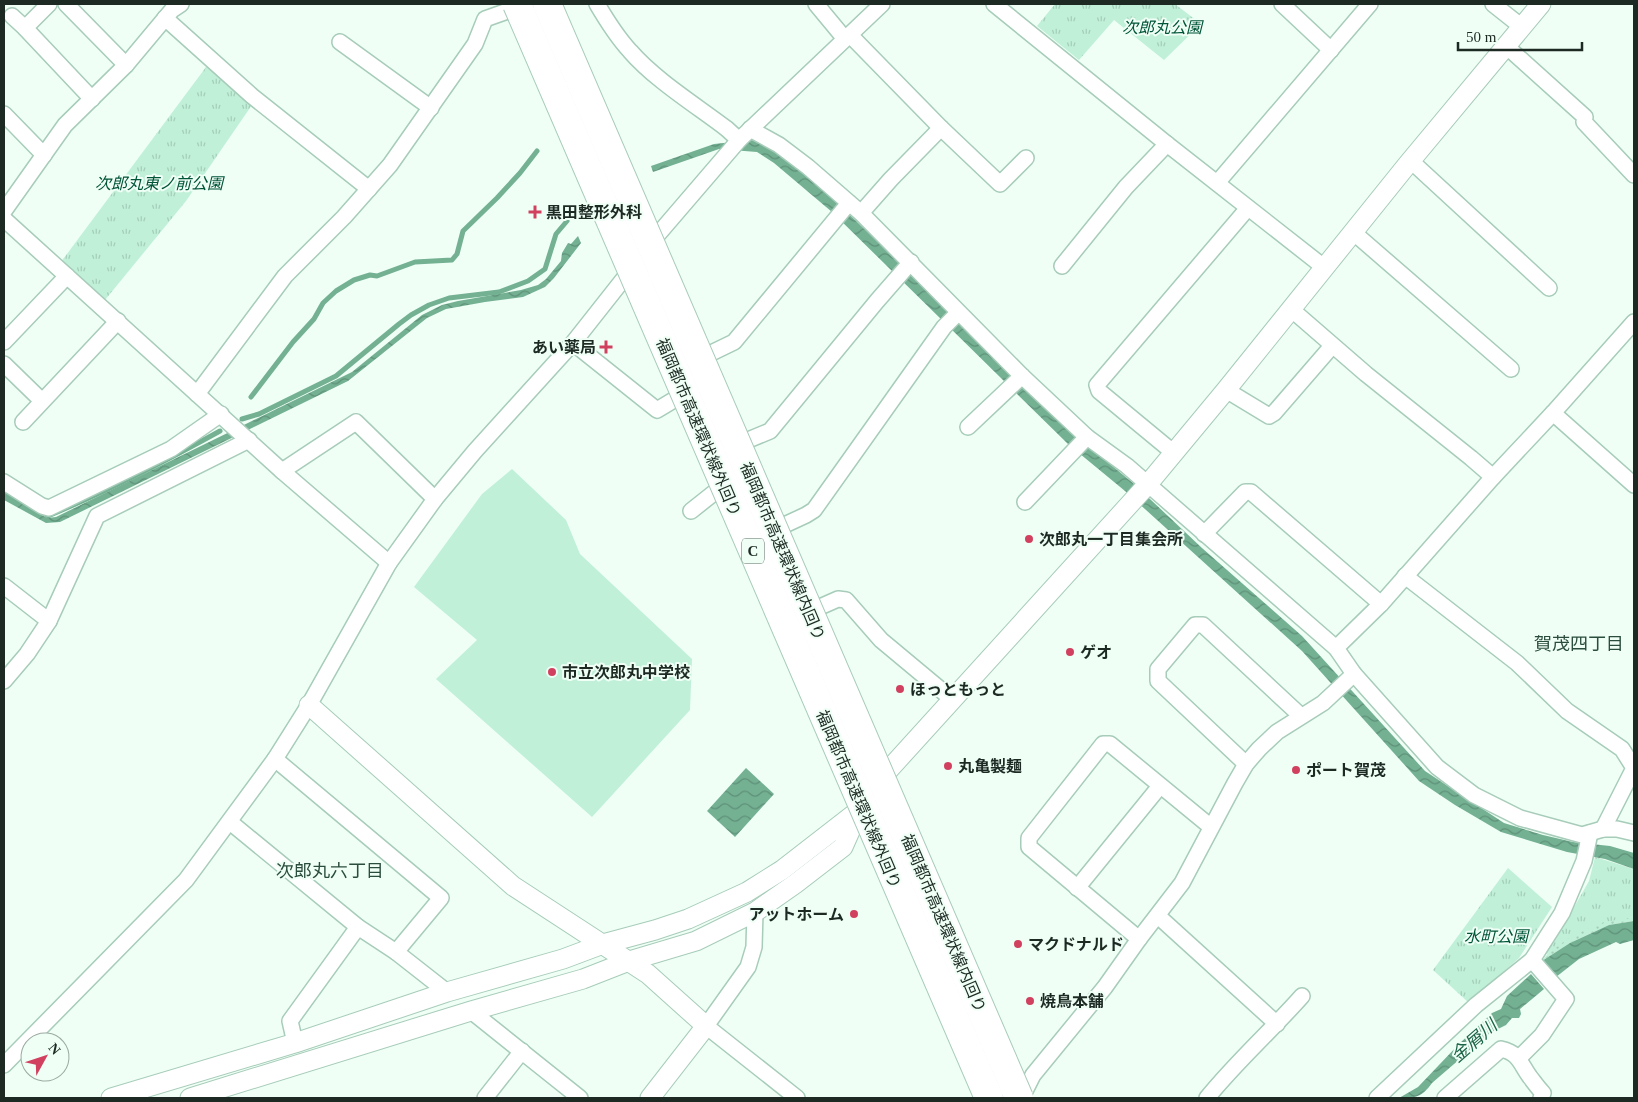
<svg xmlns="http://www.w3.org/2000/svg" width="1638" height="1102" font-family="'Times New Roman','Noto Sans JP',serif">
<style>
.grass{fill:url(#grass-dots)}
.park{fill:url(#park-tufts)}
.garden{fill:#c0f0d8}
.water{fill:url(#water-waves)}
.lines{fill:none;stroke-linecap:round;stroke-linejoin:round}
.stream{stroke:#74b193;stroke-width:5}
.minor-casing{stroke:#a7ccb9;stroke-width:18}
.tertiary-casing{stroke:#a7ccb9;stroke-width:21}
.minor{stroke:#fff;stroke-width:15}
.tertiary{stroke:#fff;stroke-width:19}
.motorway-bridge-casing{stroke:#a7ccb9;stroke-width:30;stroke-linecap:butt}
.motorway-bridge{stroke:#fff;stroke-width:28}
.poi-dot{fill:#d1415f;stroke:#effff6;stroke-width:2}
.labels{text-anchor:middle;stroke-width:4;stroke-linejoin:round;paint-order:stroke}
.shield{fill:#effff6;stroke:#5b6a62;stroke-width:1}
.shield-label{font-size:15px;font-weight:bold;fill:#1c2a23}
.park-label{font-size:16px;font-style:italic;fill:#005438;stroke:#effff6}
.poi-label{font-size:16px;font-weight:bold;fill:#1c2a23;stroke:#effff6;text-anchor:start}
.street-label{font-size:16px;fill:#1c2a23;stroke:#effff6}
.neighbourhood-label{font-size:18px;fill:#2b4d3d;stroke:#effff6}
.water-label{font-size:18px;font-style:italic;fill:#1c6448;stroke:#effff6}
</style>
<defs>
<pattern id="grass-dots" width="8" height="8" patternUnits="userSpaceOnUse" patternTransform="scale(1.25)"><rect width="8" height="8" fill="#c0f0d8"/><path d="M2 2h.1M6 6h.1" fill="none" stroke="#a4ceb9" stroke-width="1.8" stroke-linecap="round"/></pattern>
<pattern id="park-tufts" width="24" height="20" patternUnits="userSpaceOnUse" patternTransform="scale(1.25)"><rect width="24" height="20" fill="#c0f0d8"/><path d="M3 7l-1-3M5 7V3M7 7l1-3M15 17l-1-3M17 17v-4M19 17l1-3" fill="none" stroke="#a4ceb9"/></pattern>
<pattern id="water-waves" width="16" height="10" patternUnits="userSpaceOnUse" patternTransform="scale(1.25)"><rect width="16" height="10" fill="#74b193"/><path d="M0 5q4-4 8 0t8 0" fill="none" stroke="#5e9078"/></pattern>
</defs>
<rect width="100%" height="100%" fill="#effff6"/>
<path class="grass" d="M1634,917V921L1609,925L1572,942L1542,961C1556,942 1581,928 1603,922C1613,919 1624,918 1634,917Z"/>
<g class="park">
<path d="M1055,4H1175L1201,24L1164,60L1114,20L1079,60L1037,26Z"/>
<path d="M209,63L254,102L186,201L105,300L61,262Z"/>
<path d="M1595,857L1634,869V917L1604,922L1573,935L1547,954L1543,953L1557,937L1589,881Z"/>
<path d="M1508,868L1552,907L1519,958L1469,1003L1433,970Z"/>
</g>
<path class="garden" d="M512,469L566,520L580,554L692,659L690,710L592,817L436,679L477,640L414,587L482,494Z"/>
<g class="water">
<path d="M752,140L778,153L805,174L852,217L1094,451L1133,483L1202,548L1302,636L1425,771L1504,823L1543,835L1573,842L1610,846L1634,853V869L1605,859L1567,852L1501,832L1455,805L1419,781L1302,651L1125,491L1068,444L832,212L774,163L757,152L719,149L653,172L651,166L714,144Z"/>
<path d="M578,236L581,243L554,278L545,287L523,297L485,302L446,309L427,318L348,381L60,522L46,523L4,500V493L47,518L56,517L352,372L422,315L442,305L458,301L521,290L538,285L546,279L561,261L562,253L568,243L571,244Z"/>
<path d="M746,768L774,794L735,837L707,811Z"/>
<path d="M1634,921V940L1620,944L1616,942L1579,959L1556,977L1542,961L1570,943L1609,925Z"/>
<path d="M1531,974L1544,989L1520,1009L1521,1014L1519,1018H1512L1506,1025L1490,1033L1432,1083C1422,1097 1416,1098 1399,1098L1418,1087L1459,1044L1492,1013L1501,1009L1507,996Z"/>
</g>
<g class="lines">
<g class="stream">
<path d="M251,397L293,342L314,319L323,303L336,291L354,280L370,275L377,276L415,262L452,260L457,254L463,231L497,198L520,173L537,151"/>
<path d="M242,419L259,414L336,376L399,324L411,315L429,305L449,298L499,292L528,281L545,269L556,234L567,221"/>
<path d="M4,492L23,502"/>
<path d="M42,512L48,516C107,491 164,462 220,431"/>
</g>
<defs>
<g id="minor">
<path d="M66,4L126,65"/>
<path d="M597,4C607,21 617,37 630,51C655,80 697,106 727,129L739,140"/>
<path d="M816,4L845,39"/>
<path d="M994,4L1167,144L1325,268"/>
<path d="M1282,4L1331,50"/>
<path d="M1493,4L1522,27"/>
<path d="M12,16L25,28L92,99"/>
<path d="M165,18L252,96L369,189"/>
<path d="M25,28L49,4"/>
<path d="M850,35L941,128L1000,184L1026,158"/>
<path d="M340,42L431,108"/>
<path d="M1506,46L1585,117L1584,122L1634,175"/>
<path d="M4,114L44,155"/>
<path d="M750,129L779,145L808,167L861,213L1022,376L1087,437L1127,466L1336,648L1354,674L1437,767L1474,795L1520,818L1582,835L1603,829H1617L1634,833"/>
<path d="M1411,161L1549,288"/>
<path d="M1217,183L1370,4"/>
<path d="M4,211L65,125L126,65L172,10L181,4"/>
<path d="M861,213L891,179L941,128"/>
<path d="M4,219L282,471L389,563"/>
<path d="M1353,232L1511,369"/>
<path d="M648,246L739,140L882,4"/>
<path d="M1062,266L1126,187L1167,144"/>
<path d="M1291,309L1366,374L1471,458L1493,477"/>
<path d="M4,342L67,276"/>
<path d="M573,343L657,410L682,395"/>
<path d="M703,357L734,342L849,203"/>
<path d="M4,364L42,401"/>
<path d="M1226,390L1269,416L1274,413L1332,346"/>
<path d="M197,394L285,276L344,217L390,165L475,44L485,19L516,8"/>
<path d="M1553,413L1634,485"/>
<path d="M23,422L118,321"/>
<path d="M968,427L1022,376"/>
<path d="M741,443L770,431L877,301L911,262"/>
<path d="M1174,453L1099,391L1097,385L1248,208"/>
<path d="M282,471L356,422L435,499"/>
<path d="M4,482L42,506L49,508L171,449L221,414"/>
<path d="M1025,502L1087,437"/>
<path d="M691,511L720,488"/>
<path d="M778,528L806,515L814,510L944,327L958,313"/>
<path d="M1204,534L1245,492H1251L1381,604"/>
<path d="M1405,576L1517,663L1567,711L1622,749L1634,768L1603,829"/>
<path d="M4,586L49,621"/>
<path d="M813,610L838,599L846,600L881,640L953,700"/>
<path d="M1336,648L1381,604L1493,477L1553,413L1634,322"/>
<path d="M4,681L27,654L49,621L97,516L249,440"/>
<path d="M275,759L441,898L396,952"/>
<path d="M1246,764L1158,681V669L1195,625H1203L1301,716"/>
<path d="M230,822L358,927L396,952L447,992"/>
<path d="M1077,888L1160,786"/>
<path d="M755,912L754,947L748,967L706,1026L797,1098"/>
<path d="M1158,916L1277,1024"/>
<path d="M1139,939L1029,847V838L1103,744H1110L1211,827"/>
<path d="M471,1011L580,1098"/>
<path d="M295,1043L290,1021L358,927"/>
<path d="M1519,1058L1542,1035L1566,999L1532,960"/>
<path d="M4,1065L186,880L275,759L309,705L389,563L435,499L475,451L573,343L633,267"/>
<path d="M1024,1093L1033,1075L1105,987L1139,939L1182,883L1235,783L1246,764L1259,749L1277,732L1323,703L1354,674"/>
<path d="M485,1098L522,1051"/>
<path d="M1207,1098C1236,1062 1271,1031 1302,996"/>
<path d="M1377,1098L1476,1005L1532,960L1562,913L1584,861L1590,833"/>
<path d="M1445,1098L1501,1049C1519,1053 1520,1063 1530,1077C1534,1082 1538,1088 1543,1093L1541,1098"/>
</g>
<g id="tertiary">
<path d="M309,705L513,886L648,974L706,1026L650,1098"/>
<path d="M111,1098L295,1043L447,992L563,959L603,944L655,930L688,919L747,892L782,870L858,811"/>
<path d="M190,1098L471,1011L583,979L629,961L696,941L755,912L795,884L843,847L859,811L884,775L1148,484L1226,390L1407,165L1541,4"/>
</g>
</defs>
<use href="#minor" class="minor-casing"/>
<use href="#tertiary" class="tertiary-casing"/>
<use href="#minor" class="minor"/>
<use href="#tertiary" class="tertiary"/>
<defs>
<g id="motorway-bridge">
<path d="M517,4L989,1098"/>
<path d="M547,4L1019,1098"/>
</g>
</defs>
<use href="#motorway-bridge" class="motorway-bridge-casing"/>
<use href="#motorway-bridge" class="motorway-bridge"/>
</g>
<g class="poi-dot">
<path d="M532.5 204.5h5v5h5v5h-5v5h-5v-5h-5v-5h5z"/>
<path d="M603.5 339.5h5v5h5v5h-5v5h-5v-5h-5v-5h5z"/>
<circle cx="1029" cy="539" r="5"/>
<circle cx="1070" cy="652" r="5"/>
<circle cx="552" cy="672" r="5"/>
<circle cx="900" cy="689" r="5"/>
<circle cx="948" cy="766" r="5"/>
<circle cx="1296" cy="770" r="5"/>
<circle cx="854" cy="914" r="5"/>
<circle cx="1018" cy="944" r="5"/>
<circle cx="1030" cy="1001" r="5"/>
</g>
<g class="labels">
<rect class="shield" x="742" y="538.5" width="22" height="25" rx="4"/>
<g class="shield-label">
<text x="753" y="556">C</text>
</g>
<g class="park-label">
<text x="1162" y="33">次郎丸公園</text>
<text x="159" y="189">次郎丸東ノ前公園</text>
<text x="1496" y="942">水町公園</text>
</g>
<g class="poi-label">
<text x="546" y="218">黒田整形外科</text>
<text x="596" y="353" text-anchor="end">あい薬局</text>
<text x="1039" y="545">次郎丸一丁目集会所</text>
<text x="1080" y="658">ゲオ</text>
<text x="562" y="678">市立次郎丸中学校</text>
<text x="910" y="695">ほっともっと</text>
<text x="958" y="772">丸亀製麺</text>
<text x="1306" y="776">ポート賀茂</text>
<text x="844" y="920" text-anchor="end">アットホーム</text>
<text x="1028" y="950">マクドナルド</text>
<text x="1040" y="1007">焼鳥本舗</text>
</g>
<g class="street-label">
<text transform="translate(699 427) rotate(67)" y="6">福岡都市高速環状線外回り</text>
<text transform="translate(783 551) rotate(67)" y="6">福岡都市高速環状線内回り</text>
<text transform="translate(859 799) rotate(67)" y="6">福岡都市高速環状線外回り</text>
<text transform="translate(944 923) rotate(67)" y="6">福岡都市高速環状線内回り</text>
</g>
<g class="neighbourhood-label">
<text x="1579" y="650">賀茂四丁目</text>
<text x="330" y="877">次郎丸六丁目</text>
</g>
<g class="water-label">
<text transform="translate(1474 1041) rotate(-41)" y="6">金屑川</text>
</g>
</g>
<rect width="1638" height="1102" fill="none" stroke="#1c2a23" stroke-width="10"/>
<g transform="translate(45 1057) rotate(50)"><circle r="24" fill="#effff6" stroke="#9baaa2"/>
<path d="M0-4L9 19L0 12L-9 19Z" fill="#d1415f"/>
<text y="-8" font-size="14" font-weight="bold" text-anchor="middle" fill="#1c2a23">N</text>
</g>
<path d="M1458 42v8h124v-8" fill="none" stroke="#1c2a23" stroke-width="2.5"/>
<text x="1466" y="42" font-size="15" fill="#1c2a23" stroke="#effff6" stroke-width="4" paint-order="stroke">50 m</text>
</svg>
